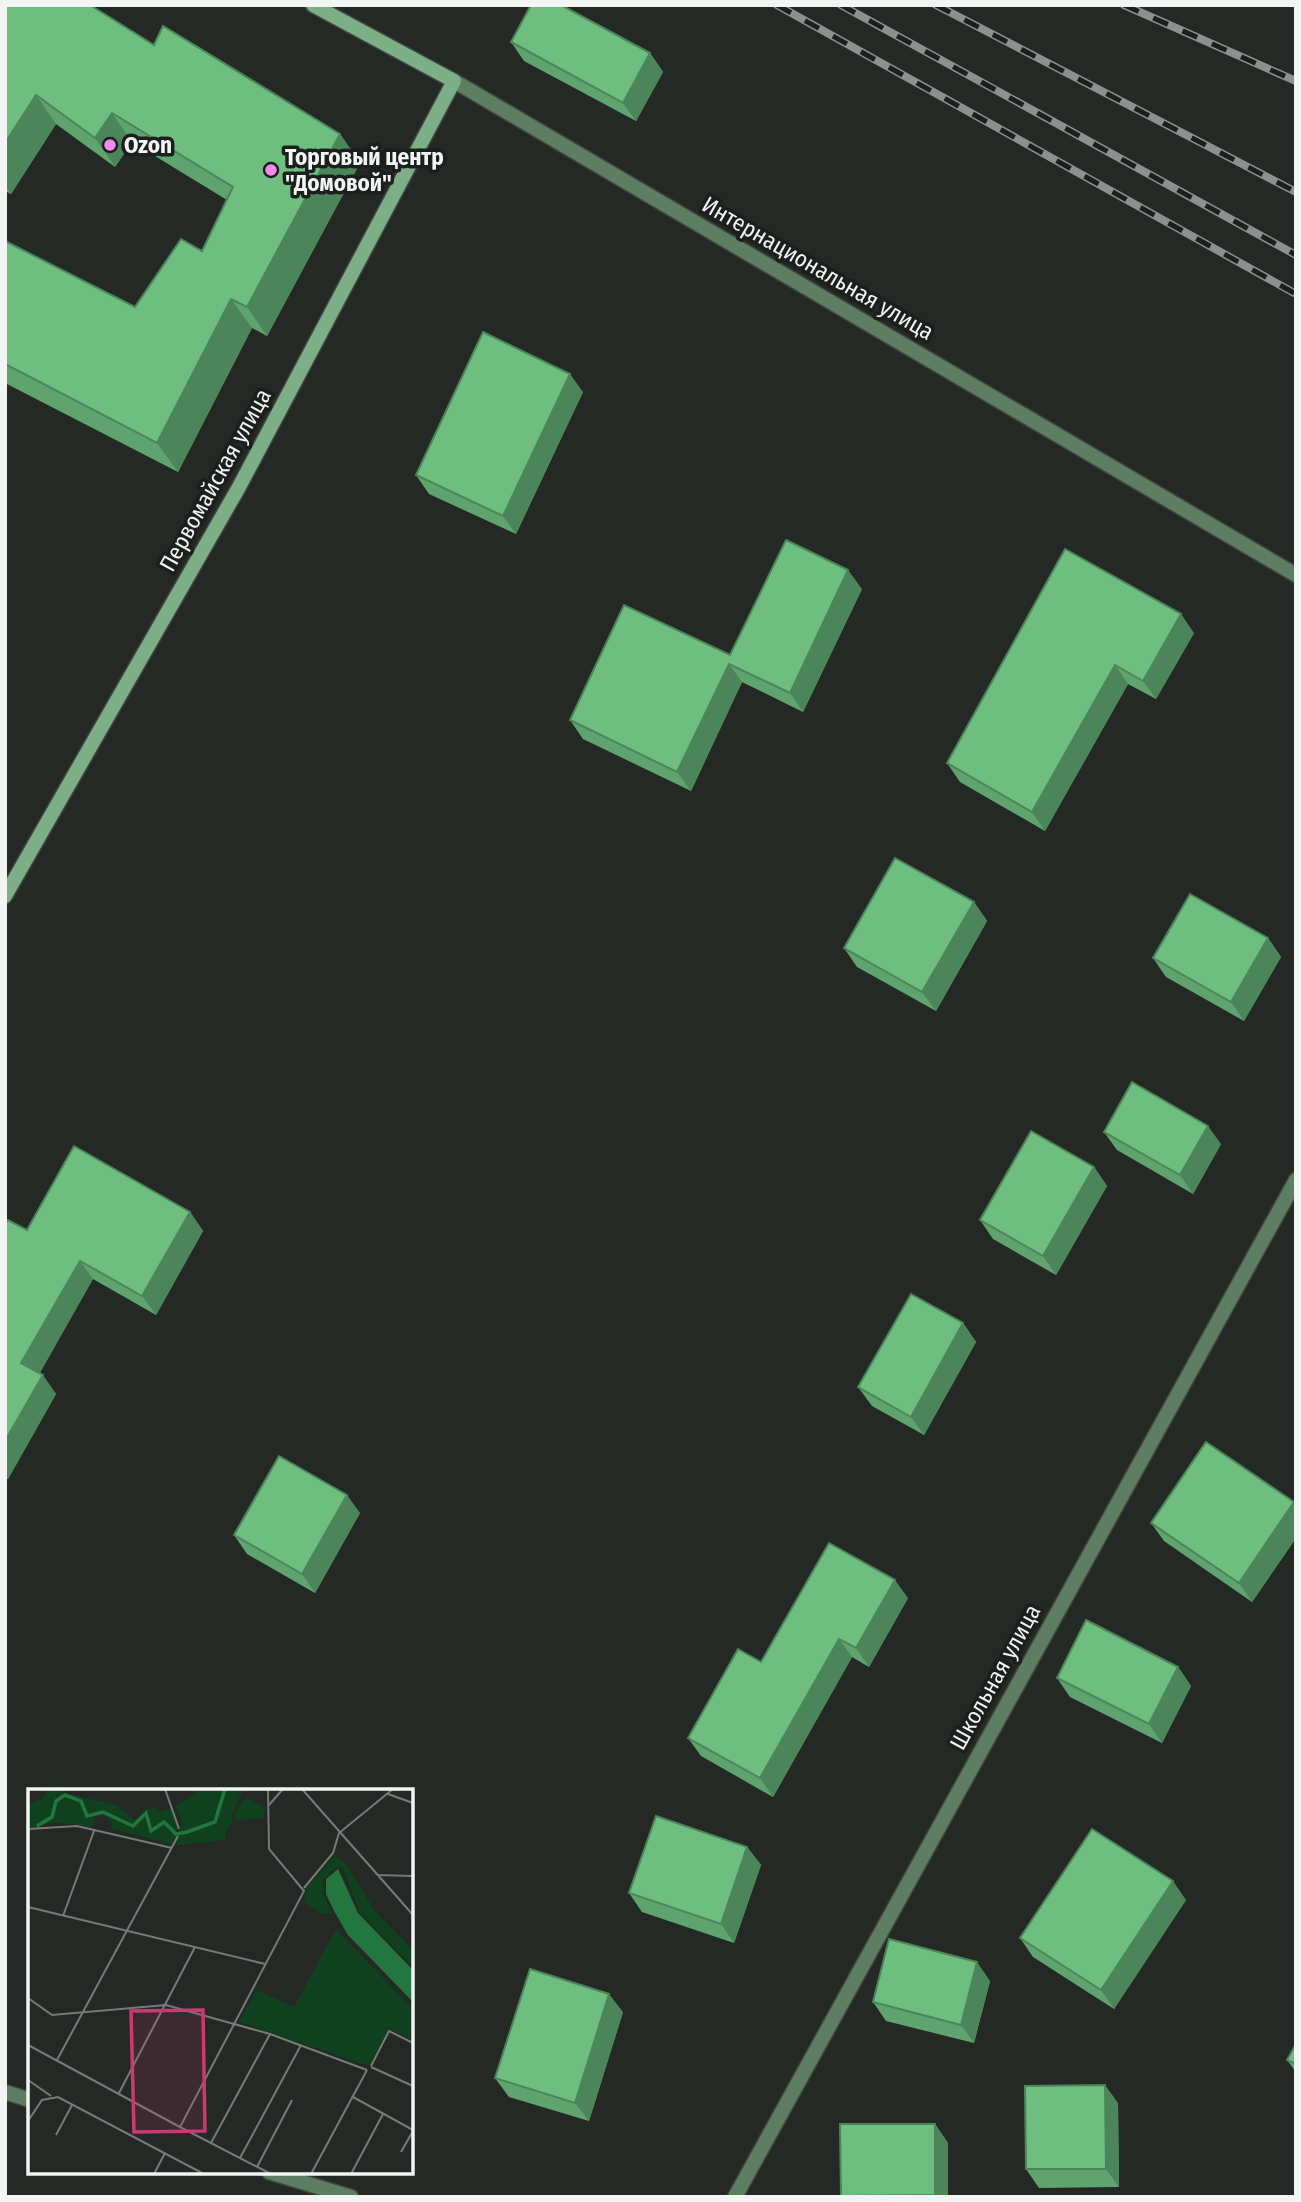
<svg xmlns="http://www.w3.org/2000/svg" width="1301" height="2202" font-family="'Fira Sans Condensed',sans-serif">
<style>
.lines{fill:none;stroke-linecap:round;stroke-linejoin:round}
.minor-casing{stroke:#424643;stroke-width:17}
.secondary-casing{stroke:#424643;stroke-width:17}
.minor{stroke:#5e7e64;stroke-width:14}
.secondary{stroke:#7caf85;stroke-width:14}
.rail-casing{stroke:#8d908e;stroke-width:8}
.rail{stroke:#1c1f1c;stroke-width:5;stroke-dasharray:16;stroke-linecap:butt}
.wall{fill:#5fa36e}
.shaded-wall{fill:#4d855a}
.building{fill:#6ebe80;stroke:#4d855a;stroke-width:2}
.poi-dot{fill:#f689ee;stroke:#1c1f1c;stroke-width:2.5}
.labels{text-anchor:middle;stroke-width:7;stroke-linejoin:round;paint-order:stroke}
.poi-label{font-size:23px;font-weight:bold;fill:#f2f5f3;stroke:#1c1f1c;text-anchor:start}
.street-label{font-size:23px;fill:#f2f5f3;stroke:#1c1f1c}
.inset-river{fill:none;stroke:#23763d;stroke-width:3.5}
.inset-road{fill:none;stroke:#777b78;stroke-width:2}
.view{fill:#c93972;fill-opacity:0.15;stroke:#c93972;stroke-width:3.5}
.inset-edge{fill:none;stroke:#f2f5f3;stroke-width:3.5}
</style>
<rect width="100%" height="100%" fill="#252926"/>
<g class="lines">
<defs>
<g id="minor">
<path d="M454,81L1296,575"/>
<path d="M5,2092L30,2100"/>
<path d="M269,2172L351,2197"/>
<path d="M735,2197L1296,1180"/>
</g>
<path id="secondary" d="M5,896L239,487L454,81L313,5"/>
</defs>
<use href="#minor" class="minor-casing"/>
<use href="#secondary" class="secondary-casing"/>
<use href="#minor" class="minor"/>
<use href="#secondary" class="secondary"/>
<defs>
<g id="rail">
<path d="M777,5L1296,294"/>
<path d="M841,5L1296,255"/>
<path d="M936,5L1296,192"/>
<path d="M1124,5L1296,81"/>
</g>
</defs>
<use href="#rail" class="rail-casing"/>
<use href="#rail" class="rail"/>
</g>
<g class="wall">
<path d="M5,5L154,45L340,134L360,163L267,336L252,328L178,472L5,383V241L135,307L202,251L227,200L132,142L115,167L56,124L11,194L5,191Z"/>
<path d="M511,42L650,53L663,72L636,121L524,61Z"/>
<path d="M583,392L516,534L429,494L416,475Z"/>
<path d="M1065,549L1194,633L1156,699L1128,684L1045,831L960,782L947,763Z"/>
<path d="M862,589L803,712L742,682L691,791L583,739L570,720L730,655Z"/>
<path d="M974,902L987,921L936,1011L857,967L844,948Z"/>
<path d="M1268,938L1281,957L1244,1021L1166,977L1153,958Z"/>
<path d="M1104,1132L1221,1144L1193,1194L1117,1150Z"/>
<path d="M1094,1167L1107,1186L1056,1275L993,1239L980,1220Z"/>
<path d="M190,1212L203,1231L156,1315L93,1279L39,1373L56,1394L8,1479L5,1478V1225L27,1230Z"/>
<path d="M963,1323L976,1342L924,1435L872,1406L858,1387Z"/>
<path d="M1294,1502L1296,1504V1538L1252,1602L1164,1541L1151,1523Z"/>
<path d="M360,1513L315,1593L247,1554L234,1535Z"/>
<path d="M908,1598L869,1667L852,1657L773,1797L701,1756L688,1738L761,1662Z"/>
<path d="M1178,1667L1191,1686L1162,1743L1070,1697L1057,1678Z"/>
<path d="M747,1847L761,1865L734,1943L642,1912L629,1893Z"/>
<path d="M1186,1900L1114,2009L1033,1957L1020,1938Z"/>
<path d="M990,1981L974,2043L886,2021L873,2002Z"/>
<path d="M623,2012L589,2121L509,2097L495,2078Z"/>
<path d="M1296,2044V2072L1287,2060Z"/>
<path d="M1118,2103L1119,2187L1039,2188L1026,2169Z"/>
<path d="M935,2124L948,2143V2197H841V2196Z"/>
</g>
<g class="shaded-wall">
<path d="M650,53L663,72L636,121L623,103Z"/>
<path d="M36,95L56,124L11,194L5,186V143Z"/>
<path d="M112,113L132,142L115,167L95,138Z"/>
<path d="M340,134L360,163L267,336L247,307Z"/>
<path d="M231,299L252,328L178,472L157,443Z"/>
<path d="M570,374L583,392L516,534L503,516Z"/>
<path d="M848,570L862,589L803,712L790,693Z"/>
<path d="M1181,614L1194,633L1156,699L1143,681Z"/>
<path d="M729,664L742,682L691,791L677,772Z"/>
<path d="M1115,665L1128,684L1045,831L1032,812Z"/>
<path d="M974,902L987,921L936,1011L922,992Z"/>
<path d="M1268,938L1281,957L1244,1021L1231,1002Z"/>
<path d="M1208,1126L1221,1144L1193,1194L1180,1175Z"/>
<path d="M1094,1167L1107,1186L1056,1275L1043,1256Z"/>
<path d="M190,1212L203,1231L156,1315L142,1296Z"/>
<path d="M80,1261L93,1279L35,1382L21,1363Z"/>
<path d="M963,1323L976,1342L924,1435L911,1417Z"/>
<path d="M43,1375L56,1394L8,1479L5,1476V1441Z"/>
<path d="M347,1495L360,1513L315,1593L302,1574Z"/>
<path d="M1294,1502L1296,1504V1538L1252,1602L1239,1583Z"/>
<path d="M895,1580L908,1598L869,1667L856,1648Z"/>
<path d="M839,1639L852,1657L773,1797L760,1778Z"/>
<path d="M1178,1667L1191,1686L1162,1743L1149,1724Z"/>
<path d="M747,1847L761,1865L734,1943L721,1924Z"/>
<path d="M1173,1881L1186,1900L1114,2009L1101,1990Z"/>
<path d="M977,1962L990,1981L974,2043L961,2025Z"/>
<path d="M609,1994L623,2012L589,2121L575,2103Z"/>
<path d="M1105,2085L1118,2103L1119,2187L1106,2169Z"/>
<path d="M935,2124L948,2143V2197H936L935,2195Z"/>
</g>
<g class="building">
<path d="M5,5H90L154,45L163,26L340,134L247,307L231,299L157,443L5,364V241L135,307L181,239L202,251L233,187L112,113L95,138L36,95L5,143Z"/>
<path d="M531,5H561L650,53L623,103L511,42Z"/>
<path d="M483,332L570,374L503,516L416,475Z"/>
<path d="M786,540L848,570L790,693L729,664L677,772L570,720L624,605L730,655Z"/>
<path d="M1065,549L1181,614L1143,681L1115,665L1032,812L947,763Z"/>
<path d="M895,858L974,902L922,992L844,948Z"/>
<path d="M1190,894L1268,938L1231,1002L1153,958Z"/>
<path d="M1132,1082L1208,1126L1180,1175L1104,1132Z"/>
<path d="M1031,1131L1094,1167L1043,1256L980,1220Z"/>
<path d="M74,1146L190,1212L142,1296L80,1261L21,1363L43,1375L5,1441V1225L8,1220L27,1230Z"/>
<path d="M911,1294L963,1323L911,1417L858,1387Z"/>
<path d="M1206,1442L1294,1502L1239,1583L1151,1523Z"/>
<path d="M279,1456L347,1495L302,1574L234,1535Z"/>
<path d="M829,1543L895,1580L856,1648L839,1639L760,1778L688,1738L738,1649L761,1662Z"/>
<path d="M1086,1620L1178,1667L1149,1724L1057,1678Z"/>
<path d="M656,1816L747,1847L721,1924L629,1893Z"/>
<path d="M1092,1829L1173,1881L1101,1990L1020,1938Z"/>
<path d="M889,1939L977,1962L961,2025L873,2002Z"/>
<path d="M530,1969L609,1994L575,2103L495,2078Z"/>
<path d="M1296,2044V2064L1287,2060Z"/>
<path d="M1105,2085L1106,2169H1026L1025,2086Z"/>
<path d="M840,2124H935V2195L841,2196Z"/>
</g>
<g class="poi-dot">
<circle cx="110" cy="145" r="7"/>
<circle cx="271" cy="170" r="7"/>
</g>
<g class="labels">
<g class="poi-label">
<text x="124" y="153">Ozon</text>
<text x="285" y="165">Торговый центр<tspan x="285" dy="26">"Домовой"</tspan></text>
</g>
<g class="street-label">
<text transform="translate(818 268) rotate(30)" y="8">Интернациональная улица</text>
<text transform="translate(215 480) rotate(-61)" y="8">Первомайская улица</text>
<text transform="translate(995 1677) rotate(-61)" y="8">Школьная улица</text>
</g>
</g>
<g transform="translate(28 1789)">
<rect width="385" height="385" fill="#252926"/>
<path d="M20,0L88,16L107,31L124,17L132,23L144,19L150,33L148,51L144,55L84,40L83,32L75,26L68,27L64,38L29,33L0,39V15L15,9ZM173,0H215L204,25L205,32L197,43L198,51L149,56L154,32L148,17ZM218,8L237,19L236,29L208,31L206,25ZM307,66L319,76L346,121L385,161V178L332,124L315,79L309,78L295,90V105L304,124L294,125L276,112L279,99ZM308,140L385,220V251L361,239L341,277L211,233L228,201L266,218Z" fill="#0f411e"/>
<path d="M310,80L330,124L385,181V213L320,146L306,122L298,105V90Z" fill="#23763d"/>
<path class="inset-river" d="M9,37L24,28L28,12L37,6L53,12L59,27L75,23L105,37L118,24L123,42L136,33L148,45L159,43L187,33L197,0"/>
<path class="inset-road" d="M137,0L151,40M240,0L241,60L276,102L152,338L243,385M274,0L385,126M360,5L385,14M241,16L255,0M0,40L49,37L144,59M349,86L385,87M276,99L305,64L311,44L365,0M0,118L237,175M35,127L66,42M0,209L24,226L138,216L242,245L339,281M0,256L152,338M29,271L150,47M343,277L361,242L385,254M343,278L385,297M0,291L23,307M91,304L167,158M325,308L385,341M0,332L14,311L30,308L176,385M28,346L44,316M183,354L242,245M373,363L385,342M212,369L273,256M229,378L264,311M126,385L137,364M283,385L339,281M323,385L355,325"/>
<path class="view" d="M175,221L177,342L106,343L103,222Z"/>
<rect width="385" height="385" class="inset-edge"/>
</g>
<rect width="1301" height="2202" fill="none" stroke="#f2f5f3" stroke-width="14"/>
</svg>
